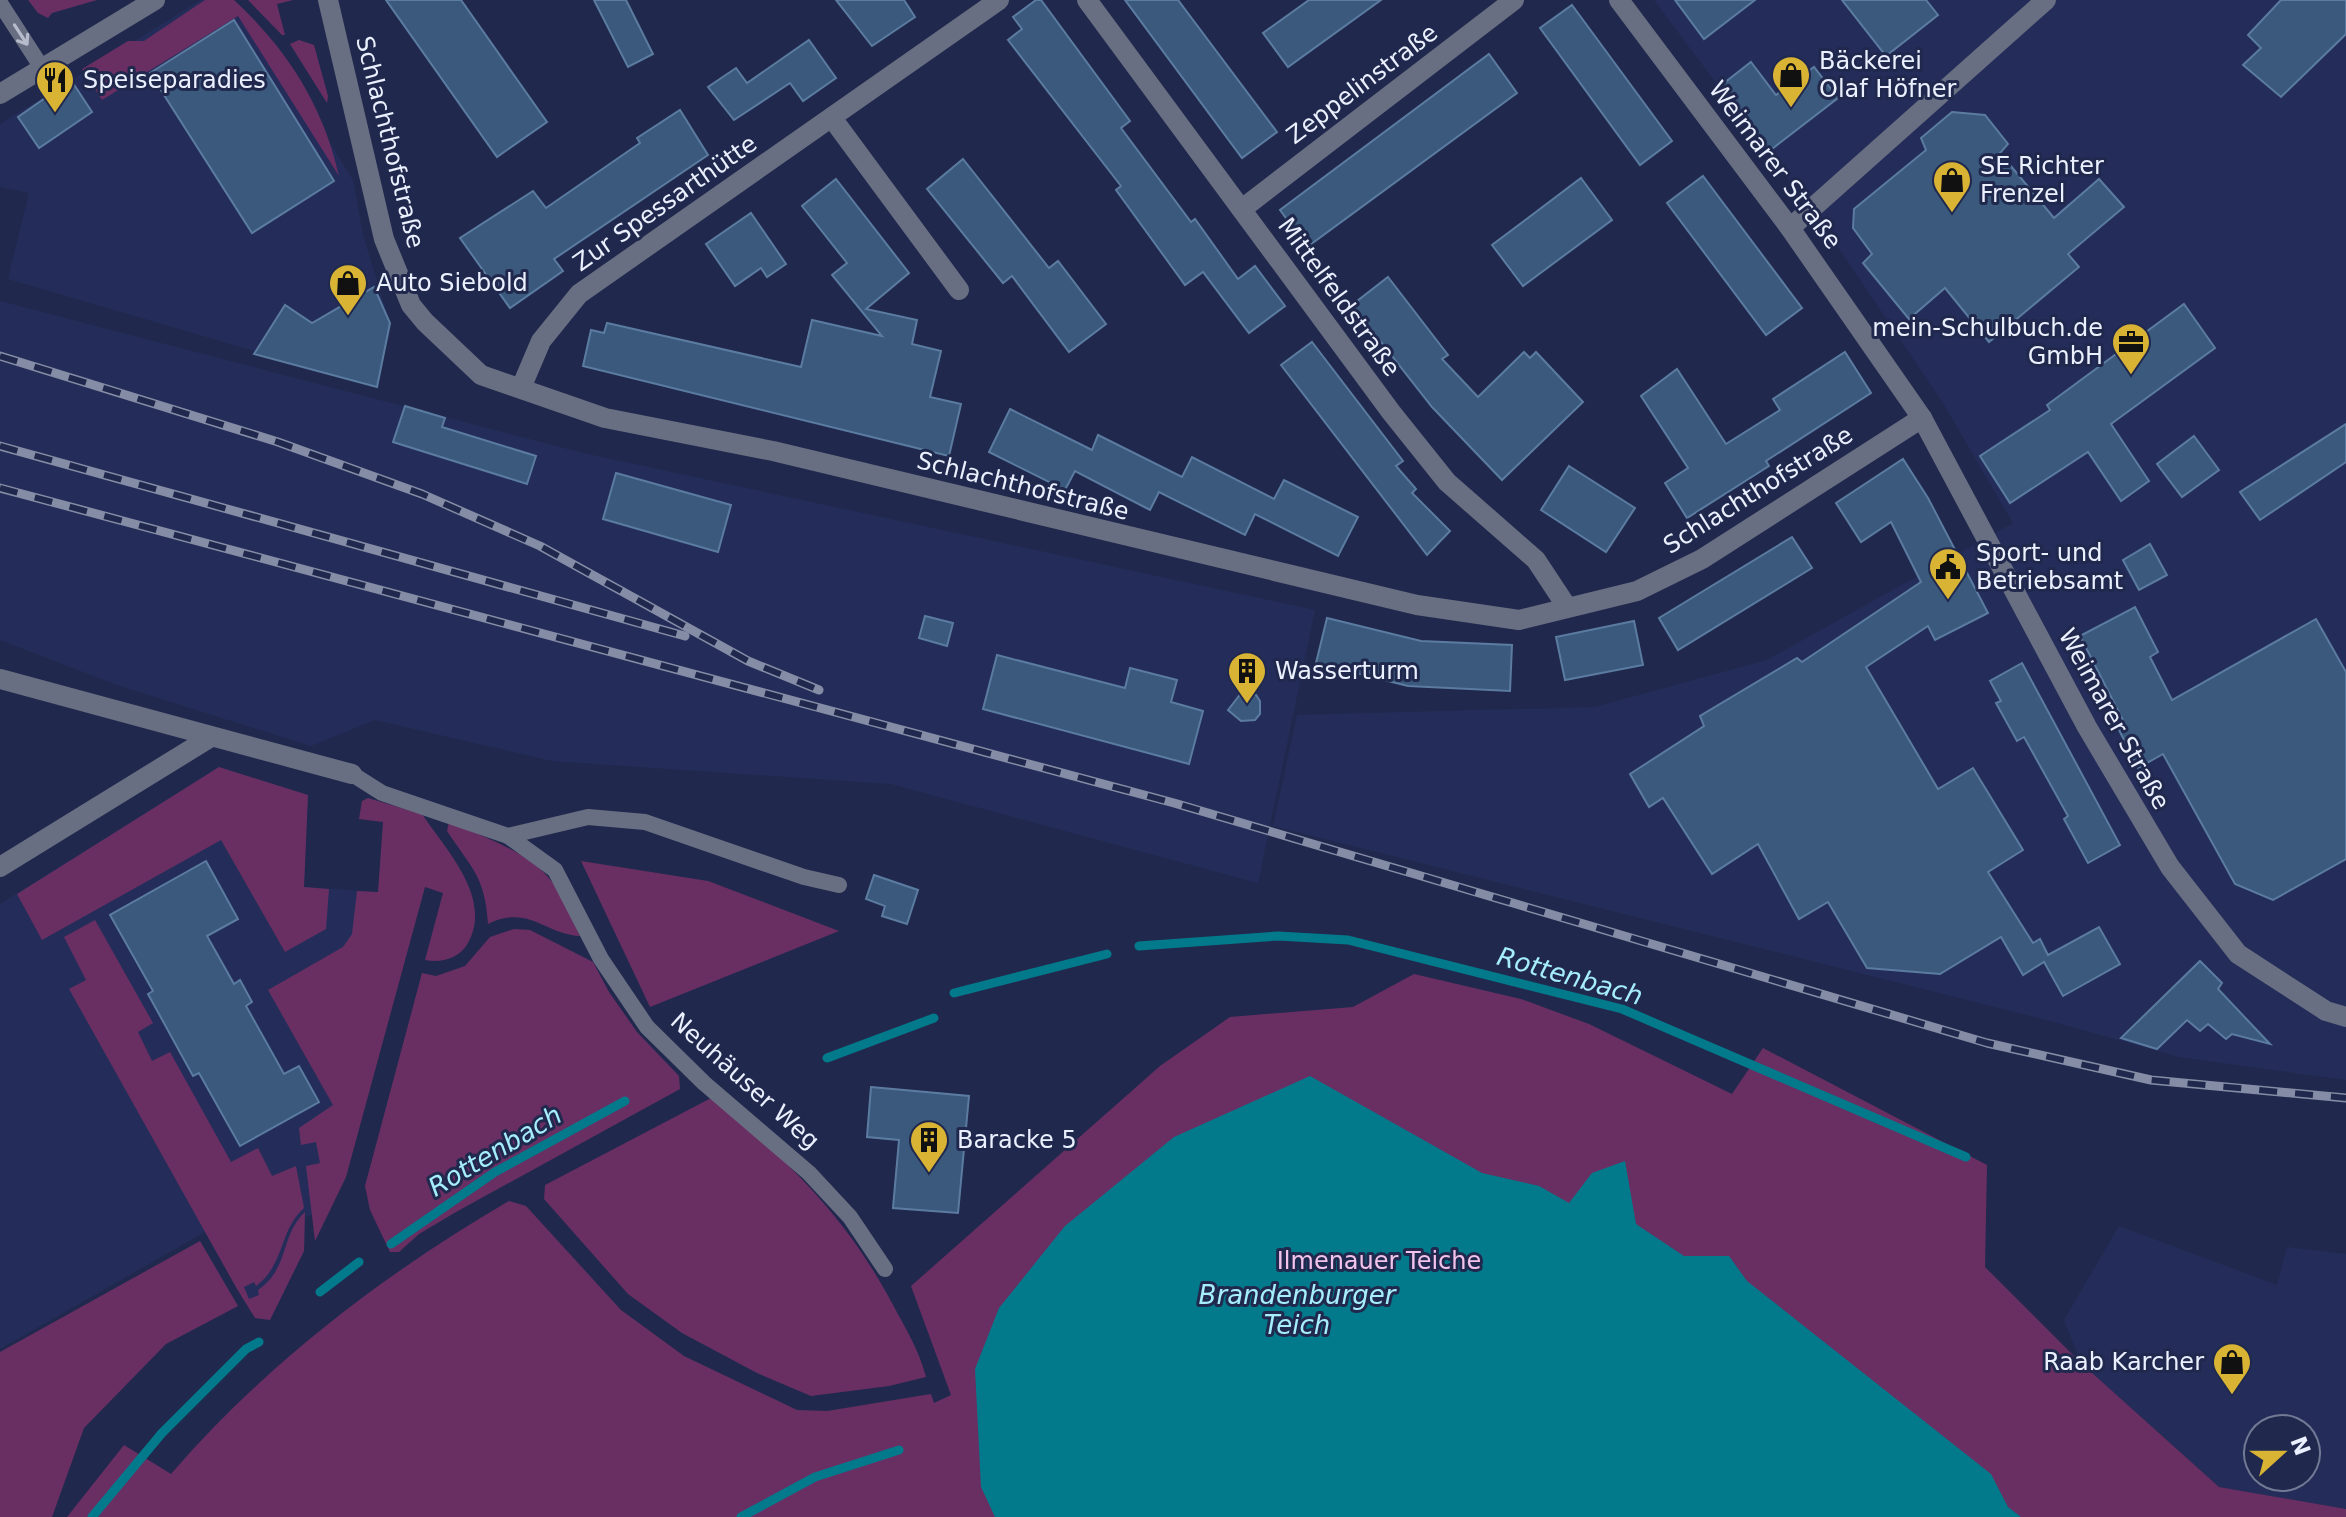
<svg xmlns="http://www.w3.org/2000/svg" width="2346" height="1517" font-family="'DejaVu Sans',sans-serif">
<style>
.built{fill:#242d59;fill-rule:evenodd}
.green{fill:#692f63}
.water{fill:#027a8b}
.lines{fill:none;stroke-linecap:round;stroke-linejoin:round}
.stream{stroke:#027a8b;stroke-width:9}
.building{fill:#3a597c;stroke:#5b7ca0;stroke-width:2}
.service{stroke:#696f82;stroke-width:16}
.minor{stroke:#696f82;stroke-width:20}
.rail-casing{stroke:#858ca5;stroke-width:9}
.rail{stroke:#20294d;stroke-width:6;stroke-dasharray:18;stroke-linecap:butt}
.oneway{stroke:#b7bccc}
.labels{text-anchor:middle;stroke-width:6;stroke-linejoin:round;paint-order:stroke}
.poi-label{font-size:24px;fill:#ebf0fe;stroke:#20294d;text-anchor:start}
.street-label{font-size:24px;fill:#ebf0fe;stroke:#20294d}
.park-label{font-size:24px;fill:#f3c4eb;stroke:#20294d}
.water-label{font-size:26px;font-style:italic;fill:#a6eefc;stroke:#20294d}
</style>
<rect width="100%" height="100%" fill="#20294d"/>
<g class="built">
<path d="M201,0H227L258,27L353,180L363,235L390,323L377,387L8,279L29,193L0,187V124Z"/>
<path d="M1654,0H2346V1080L2179,1057L2047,1020L1273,826L1297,715L1595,707L1767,660L2013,523L1943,403L1832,238Z"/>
<path d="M0,301L583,453L1315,610L1258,883L891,784L552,761L375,720L311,746L117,685L0,640Z"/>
<path d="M219,767L308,795L304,887L378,892L314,1214L305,1217L304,1251L270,1320L255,1318L205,1232L0,1349V904Z"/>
<path d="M2119,1226L2277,1285L2287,1247L2346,1254V1509L2219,1487L2081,1363L2064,1320ZM2258,1429H2306V1477H2258Z"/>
</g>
<g class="green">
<path d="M28,0H97L52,13L48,18L38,13Z"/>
<path d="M205,0H234C287,49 323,105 339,176L238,16L102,100L82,69L128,41H144Z"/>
<path d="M248,0H293L277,4L285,35H282Z"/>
<path d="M299,40L314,45L328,96L327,103L290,44Z"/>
<path d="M219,767L308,795L304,887L329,889L326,929L285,952L221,840L42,940L17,894Z"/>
<path d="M368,798L422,814C446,850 493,898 468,943C459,959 441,963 425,960L443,893L425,887L346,1177L315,1241L306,1166L320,1163L316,1142L301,1145L299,1128L333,1105L268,990L343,947L352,934L357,891L378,892L383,822L359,819L362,801Z"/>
<path d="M449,822C484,837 533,853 555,886C565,901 572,920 580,936C544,934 529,904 488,924C485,877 473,870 447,831Z"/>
<path d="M581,861L708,881L839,931L650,1007Z"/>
<path d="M95,920L153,1023L138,1032L152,1061L170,1052L231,1162L258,1148L272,1176L296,1166L304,1208C279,1230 285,1265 256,1286L254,1282L244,1287L249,1299L259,1295L258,1290C290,1268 280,1235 305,1212L304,1251L270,1320L255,1318L237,1289L69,989L86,980L64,937Z"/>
<path d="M514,929L530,930L593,962L609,992L637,1032L679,1076L680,1089L456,1212L419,1234L399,1252H390L370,1210L365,1186L422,973L436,976L465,966L490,937Z"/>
<path d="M1414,974L1521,999L1589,1024L1732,1094L1763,1048L1987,1165L1985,1267L2081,1363L2219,1487L2346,1509V1517H67L124,1445L171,1474C266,1364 384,1274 509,1201L526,1206L621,1310L684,1356L797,1410L827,1411L931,1394L934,1403L951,1395L911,1286L1160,1066L1230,1017L1353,1007Z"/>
<path d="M713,1097C790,1164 844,1213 893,1305C906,1329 919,1350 926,1377L889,1386L811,1396L757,1373L682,1333L628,1294L544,1199L545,1185Z"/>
<path d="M200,1241L238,1306L166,1344L84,1428L52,1517H0V1352Z"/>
</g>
<path class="water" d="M1310,1076L1482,1173L1539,1186L1569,1203L1592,1173L1625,1161L1636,1224L1684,1256H1729L1747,1281L1991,1474L2008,1507L2021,1517H995L981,1487L975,1369L999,1308L1065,1226L1174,1137Z"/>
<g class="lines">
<g class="stream">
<path d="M1139,946L1278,936L1348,940L1622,1009L1966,1157"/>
<path d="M954,993L1107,954"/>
<path d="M827,1058L934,1018"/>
<path d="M391,1244L495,1172L625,1101"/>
<path d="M320,1292L359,1262"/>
<path d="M92,1517L162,1433L246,1349L259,1342"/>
<path d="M741,1517L815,1477L899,1450"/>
</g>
</g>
<g class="building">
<path d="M386,0H461L547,122L497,157Z"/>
<path d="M594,0H626L653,54L628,67Z"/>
<path d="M836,0H904L915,17L872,46Z"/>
<path d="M1036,0H1041L1130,121L1121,128L1191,222L1195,219L1238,279L1255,266L1285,306L1249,333L1203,272L1185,285L1116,190L1121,186L1008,40L1022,29L1013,17Z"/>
<path d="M1125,0H1178L1277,132L1242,158Z"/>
<path d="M1309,0H1381L1288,67L1263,33Z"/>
<path d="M1675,0H1755L1704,39Z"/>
<path d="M1842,0H1926L1938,15L1886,56Z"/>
<path d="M2281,0H2346V34L2281,97L2243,65L2261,48L2248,35Z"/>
<path d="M1572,5L1672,141L1640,165L1540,28Z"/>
<path d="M234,20L334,181L252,233L150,73Z"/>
<path d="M809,40L836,78L803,101L790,83L734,120L708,87L736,68L747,83Z"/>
<path d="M1489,54L1517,93L1307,247L1280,210Z"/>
<path d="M1751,62L1776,95L1814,67L1838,98L1768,152L1719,87Z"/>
<path d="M71,80L92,112L39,148L18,117Z"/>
<path d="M680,110L708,155L554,259L563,271L510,308L460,238L533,191L546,208L640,143L637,138Z"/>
<path d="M1952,112L1985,115L2008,144L2000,153L2054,218L2099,179L2124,207L2068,254L2079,267L1989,342L1945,288L1909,319L1863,263L1872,254L1853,228L1854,209L1926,150L1921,138Z"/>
<path d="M963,159L1049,268L1058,261L1106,324L1069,352L1012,276L1003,283L927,189Z"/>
<path d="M1703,176L1802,308L1766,335L1667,203Z"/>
<path d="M1581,178L1612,220L1523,286L1492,245Z"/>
<path d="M836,179L909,273L866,309L917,320L912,344L941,351L930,397L961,404L949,456L583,366L591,330L604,333L607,323L801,367L812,320L882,336L832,275L847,263L802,206Z"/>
<path d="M751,213L786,264L767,277L761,268L735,286L706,244Z"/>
<path d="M1388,277L1448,355L1442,359L1478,397L1524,352L1530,358L1536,352L1583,402L1502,480L1432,407L1352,305Z"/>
<path d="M374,287L390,323L377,387L254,354L285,305L312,323Z"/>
<path d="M2184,304L2215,348L2111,424L2149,481L2121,501L2088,452L2010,503L1980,456L2050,410L2047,405Z"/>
<path d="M1312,342L1403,461L1396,466L1416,489L1412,493L1450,531L1427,555L1281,365Z"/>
<path d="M1845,352L1871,393L1766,461L1769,466L1687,518L1665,483L1688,468L1641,396L1677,369L1726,444L1780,410L1773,399Z"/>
<path d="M405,406L445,418L442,427L536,456L527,484L393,442Z"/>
<path d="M1010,409L1092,450L1098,435L1182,477L1192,457L1274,499L1284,480L1358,517L1338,556L1255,514L1245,535L1159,492L1150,510L1075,471L1065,490L989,452Z"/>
<path d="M2346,424V462L2260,520L2240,492Z"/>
<path d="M2194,436L2219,470L2182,497L2157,464Z"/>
<path d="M1903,459L1928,498L1988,613L1935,640L1928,626L1866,667L1938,789L1973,768L2023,850L1988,872L2033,943L2040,939L2048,955L2099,927L2120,964L2063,996L2044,962L2023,975L2001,937L1940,974L1867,968L1828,902L1799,919L1758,844L1712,874L1663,798L1649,807L1630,774L1704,726L1700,716L1797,658L1802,662L1921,582L1891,522L1861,542L1836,503Z"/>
<path d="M1569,466L1635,508L1606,552L1541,510Z"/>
<path d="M616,473L731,505L718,552L603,519Z"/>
<path d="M1792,537L1812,568L1678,650L1659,618Z"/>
<path d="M2150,544L2167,575L2139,590L2123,560Z"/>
<path d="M2135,607L2158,652L2150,657L2172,700L2316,619L2346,672V859L2273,900L2235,884L2163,754L2138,768L2119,730L2126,726L2080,636Z"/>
<path d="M925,616L953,623L947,646L919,638Z"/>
<path d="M1327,618L1421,641L1512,645L1510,691L1408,686L1316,663Z"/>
<path d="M1634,621L1643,665L1565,680L1556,637Z"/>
<path d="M997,655L1125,688L1130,668L1177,680L1171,702L1203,711L1189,764L983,709Z"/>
<path d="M2022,663L2120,845L2088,863L2064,819L2068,816L2024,737L2017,741L1996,703L2001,701L1990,681Z"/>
<path d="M1242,692L1256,695L1260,701V714L1255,720L1241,721L1228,710Z"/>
<path d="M206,861L238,919L207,936L234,984L240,980L252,1002L246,1006L284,1074L299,1066L319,1102L240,1146L199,1073L193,1076L148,994L153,991L110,915Z"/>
<path d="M874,875L918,890L907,924L882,916L885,906L866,899Z"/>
<path d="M2200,961L2222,983L2218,989L2270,1044L2232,1034L2226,1039L2208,1024L2200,1031L2187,1020L2157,1049L2121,1038Z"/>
<path d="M871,1087L969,1096L958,1213L893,1208L899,1140L867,1137Z"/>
</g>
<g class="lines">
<g class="service">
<path d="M0,3L42,68"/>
<path d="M352,774L382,793L508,836L555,870L601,959L647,1027L704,1083L809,1173L850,1217L885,1269"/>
<path d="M508,836L588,817L645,822L804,877L839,885"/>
</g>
<g class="minor">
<path d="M328,0L384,239L411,305L425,322L481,375L605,418L773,451L1417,605L1519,620L1637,591L1702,559L1922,418"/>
<path d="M1087,0L1391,412L1447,482L1536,560L1567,607"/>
<path d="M1619,0L1790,228L1922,418L2087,727L2170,867L2238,954L2326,1011L2346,1017"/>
<path d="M0,94L155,0"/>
<path d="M832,118L959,290"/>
<path d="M1242,209L1514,0"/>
<path d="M1790,228L2046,0"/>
<path d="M521,388L541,341L579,294L999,0"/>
<path d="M0,679L352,774"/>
<path d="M0,867L211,737"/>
</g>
<defs>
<g id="rail">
<path d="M0,356L278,442L422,494L540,546L748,661L819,690"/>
<path d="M0,446L685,636"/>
<path d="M0,488L1174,803L1987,1043L2151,1080L2346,1098"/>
</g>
</defs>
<use href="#rail" class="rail-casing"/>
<use href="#rail" class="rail"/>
</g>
<defs><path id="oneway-shaft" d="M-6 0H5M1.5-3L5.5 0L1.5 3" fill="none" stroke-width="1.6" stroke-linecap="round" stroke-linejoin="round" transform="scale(2)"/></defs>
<use class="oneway" href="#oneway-shaft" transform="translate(21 35) rotate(57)"/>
<defs>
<symbol id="shop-pin" viewBox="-11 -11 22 30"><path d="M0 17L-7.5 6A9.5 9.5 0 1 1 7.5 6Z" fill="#d9b334" stroke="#20294d"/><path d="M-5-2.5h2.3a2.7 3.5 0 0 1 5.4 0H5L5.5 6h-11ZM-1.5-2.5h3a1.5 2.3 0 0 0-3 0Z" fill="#111"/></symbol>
<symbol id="restaurant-pin" viewBox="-11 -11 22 30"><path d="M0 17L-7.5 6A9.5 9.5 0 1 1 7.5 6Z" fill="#d9b334" stroke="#20294d"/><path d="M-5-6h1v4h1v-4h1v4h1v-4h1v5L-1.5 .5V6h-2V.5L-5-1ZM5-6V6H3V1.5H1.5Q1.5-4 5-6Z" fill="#111"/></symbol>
<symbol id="office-pin" viewBox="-11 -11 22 30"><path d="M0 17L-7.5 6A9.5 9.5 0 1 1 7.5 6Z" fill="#d9b334" stroke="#20294d"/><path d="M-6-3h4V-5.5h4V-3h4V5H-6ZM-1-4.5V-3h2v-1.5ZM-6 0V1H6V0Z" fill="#111"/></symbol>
<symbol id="civic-pin" viewBox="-11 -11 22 30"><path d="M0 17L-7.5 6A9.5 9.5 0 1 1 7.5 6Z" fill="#d9b334" stroke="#20294d"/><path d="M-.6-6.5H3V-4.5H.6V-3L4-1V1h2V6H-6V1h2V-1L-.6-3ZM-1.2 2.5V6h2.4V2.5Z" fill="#111"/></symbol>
<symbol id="building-pin" viewBox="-11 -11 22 30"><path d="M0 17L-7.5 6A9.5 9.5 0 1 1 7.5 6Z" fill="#d9b334" stroke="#20294d"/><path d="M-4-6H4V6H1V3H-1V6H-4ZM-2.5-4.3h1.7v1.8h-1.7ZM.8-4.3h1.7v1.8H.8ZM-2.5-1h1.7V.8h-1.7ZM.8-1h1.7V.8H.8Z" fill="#111"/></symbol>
</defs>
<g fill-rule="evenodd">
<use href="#shop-pin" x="1769" y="53" width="44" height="60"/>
<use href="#restaurant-pin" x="33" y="58" width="44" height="60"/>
<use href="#shop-pin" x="1930" y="158" width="44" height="60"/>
<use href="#shop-pin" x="326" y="261" width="44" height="60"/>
<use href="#office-pin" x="2109" y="320" width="44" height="60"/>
<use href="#civic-pin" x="1926" y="545" width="44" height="60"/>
<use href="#building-pin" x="1225" y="649" width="44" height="60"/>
<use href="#building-pin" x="907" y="1118" width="44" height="60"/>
<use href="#shop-pin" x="2210" y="1340" width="44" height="60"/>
</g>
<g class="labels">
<g class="poi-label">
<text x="1819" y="69">Bäckerei<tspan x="1819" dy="28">Olaf Höfner</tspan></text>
<text x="83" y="88">Speiseparadies</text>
<text x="1980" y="174">SE Richter<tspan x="1980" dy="28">Frenzel</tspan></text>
<text x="376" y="291">Auto Siebold</text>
<text x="2103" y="336" text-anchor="end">mein-Schulbuch.de<tspan x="2103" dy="28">GmbH</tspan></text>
<text x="1976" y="561">Sport- und<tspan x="1976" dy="28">Betriebsamt</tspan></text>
<text x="1275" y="679">Wasserturm</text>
<text x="957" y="1148">Baracke 5</text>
<text x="2204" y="1370" text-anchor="end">Raab Karcher</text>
</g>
<g class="street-label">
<text transform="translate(1362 84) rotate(-37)" y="8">Zeppelinstraße</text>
<text transform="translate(390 142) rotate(76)" y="8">Schlachthofstraße</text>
<text transform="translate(1775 165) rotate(53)" y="8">Weimarer Straße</text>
<text transform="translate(665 203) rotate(-35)" y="8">Zur Spessarthütte</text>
<text transform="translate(1339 297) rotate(54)" y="8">Mittelfeldstraße</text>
<text transform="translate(1023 486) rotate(14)" y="8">Schlachthofstraße</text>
<text transform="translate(1758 490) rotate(-32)" y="8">Schlachthofstraße</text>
<text transform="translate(2114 719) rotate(61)" y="8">Weimarer Straße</text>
<text transform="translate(745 1081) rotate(42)" y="8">Neuhäuser Weg</text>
</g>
<g class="park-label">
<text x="1379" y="1269">Ilmenauer Teiche</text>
</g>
<g class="water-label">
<text transform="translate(1570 976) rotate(16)" y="9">Rottenbach</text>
<text transform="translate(495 1151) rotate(-31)" y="9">Rottenbach</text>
<text x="1297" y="1304">Brandenburger<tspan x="1297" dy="30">Teich</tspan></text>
</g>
</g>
<g transform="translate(2282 1453) rotate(69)"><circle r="38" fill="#20294d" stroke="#717994" stroke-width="2"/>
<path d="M0-6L14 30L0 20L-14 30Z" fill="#d9b334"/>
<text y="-12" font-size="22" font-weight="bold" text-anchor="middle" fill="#ebf0fe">N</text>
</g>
</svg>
